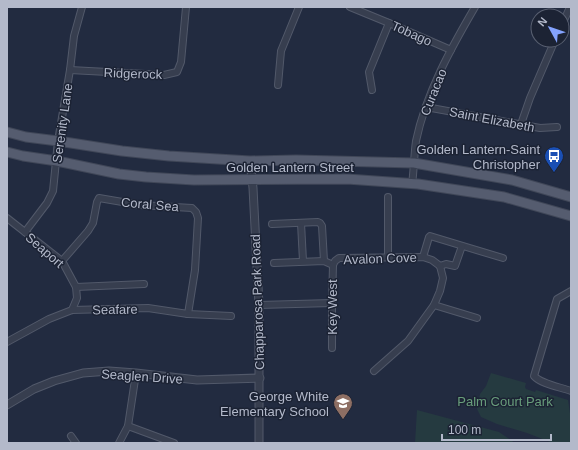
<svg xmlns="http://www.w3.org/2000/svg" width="578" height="450" font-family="Arial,sans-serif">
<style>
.green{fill:#253a40}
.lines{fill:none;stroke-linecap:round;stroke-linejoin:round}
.minor-casing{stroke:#52596a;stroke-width:8}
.tertiary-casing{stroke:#52596a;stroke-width:9}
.primary-casing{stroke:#404758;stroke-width:11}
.minor{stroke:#373e4f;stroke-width:6}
.tertiary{stroke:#373e4f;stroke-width:7}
.primary{stroke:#555c6f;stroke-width:9}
.labels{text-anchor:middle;stroke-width:3;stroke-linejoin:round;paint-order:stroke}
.street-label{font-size:13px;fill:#b3b9ca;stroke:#1c2334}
.poi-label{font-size:13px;fill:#b3b9ca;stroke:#1c2334;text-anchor:end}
.park-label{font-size:13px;fill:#689d7b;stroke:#1c2334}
</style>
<rect width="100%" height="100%" fill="#222b40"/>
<g class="green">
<path d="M491,373L526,383L525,387L526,389L535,392L536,390L568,400L571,420V443H553L527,433L497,424L481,417L477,409L480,394L486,386Z"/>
<path d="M417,410L499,432L515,443H415Z"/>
</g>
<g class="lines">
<defs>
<g id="minor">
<path d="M350,7L389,23L451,50"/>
<path d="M562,25L570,7"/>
<path d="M70,70L164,75L177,72L181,62L186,7"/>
<path d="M278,85L281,51L299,7"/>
<path d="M372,90L369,72L389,23"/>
<path d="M426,107L540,128L557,127"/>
<path d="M521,124L530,98L555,40"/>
<path d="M412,184C414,170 414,155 416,141C426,93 451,48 475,7"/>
<path d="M7,218L62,261L76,287L144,284"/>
<path d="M301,223L303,261"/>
<path d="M272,224L318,222L320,223L322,226L324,261"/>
<path d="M25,232L47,203L53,191L58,141L70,70L74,36L82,7"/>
<path d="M388,257V197"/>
<path d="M423,257L429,237L430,236L503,258"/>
<path d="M62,261L88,231L93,223L97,202L99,198L140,205L192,208L196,212L198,218L195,270L188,314"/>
<path d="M274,263L324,261L333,265"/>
<path d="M333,265L335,261L339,258L423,257L432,260L440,266"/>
<path d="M440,266L446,264L455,266L462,246"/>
<path d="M571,291L557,299L534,376C541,384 560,387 571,391"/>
<path d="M259,305L332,303"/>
<path d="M434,305L477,318"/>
<path d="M72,310L77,298L76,287"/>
<path d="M7,342L49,319L72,310L148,308L188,314L231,316"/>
<path d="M332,348V303L333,265"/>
<path d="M374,371L408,341L434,305L440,291L443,278L440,266"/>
<path d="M128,426L174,443"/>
<path d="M71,436L76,443"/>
<path d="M119,443L128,426L136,373"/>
</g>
<g id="tertiary">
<path d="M250,161L253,188L259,305V443"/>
<path d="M7,405L34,389L54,381L83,373L109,371L136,373L197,380L260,378"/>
</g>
<g id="primary">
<path d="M7,132L26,137L58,141L122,151L169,156L250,161L296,160L414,163L512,180L571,197"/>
<path d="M7,152L23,156L57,161L119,174L146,177L194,180L347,179L418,184L504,197L571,216"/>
</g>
</defs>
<use href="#minor" class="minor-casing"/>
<use href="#tertiary" class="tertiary-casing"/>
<use href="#primary" class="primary-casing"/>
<use href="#minor" class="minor"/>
<use href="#tertiary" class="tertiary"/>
<use href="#primary" class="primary"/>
</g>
<defs>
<symbol id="bus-pin" viewBox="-11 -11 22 30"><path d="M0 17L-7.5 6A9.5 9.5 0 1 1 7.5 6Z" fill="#1a4fb4" stroke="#1c2334"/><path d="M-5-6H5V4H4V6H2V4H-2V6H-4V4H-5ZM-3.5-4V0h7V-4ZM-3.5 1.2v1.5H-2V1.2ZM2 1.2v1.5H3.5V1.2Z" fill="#fff"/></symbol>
<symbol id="school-pin" viewBox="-11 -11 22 30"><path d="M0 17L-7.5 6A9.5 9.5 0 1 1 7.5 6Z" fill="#8d6e63" stroke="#1c2334"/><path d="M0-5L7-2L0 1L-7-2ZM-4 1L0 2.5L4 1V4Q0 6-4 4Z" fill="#fff"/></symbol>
</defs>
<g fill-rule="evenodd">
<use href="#bus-pin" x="543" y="145" width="22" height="30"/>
<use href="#school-pin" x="332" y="392" width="22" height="30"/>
</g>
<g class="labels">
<g class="street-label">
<text transform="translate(412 33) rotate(24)" y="5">Tobago</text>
<text transform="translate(133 73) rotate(2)" y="5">Ridgerock</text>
<text transform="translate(433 92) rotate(-68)" y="5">Curacao</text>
<text transform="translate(492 119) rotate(11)" y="5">Saint Elizabeth</text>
<text transform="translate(62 123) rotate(-82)" y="5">Serenity Lane</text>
<text x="290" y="172">Golden Lantern Street</text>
<text transform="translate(150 204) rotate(5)" y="5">Coral Sea</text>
<text transform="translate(45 250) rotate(41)" y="5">Seaport</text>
<text transform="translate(380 258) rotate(-2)" y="5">Avalon Cove</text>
<text transform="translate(257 302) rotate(-92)" y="5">Chapparosa Park Road</text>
<text transform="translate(332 307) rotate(-90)" y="5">Key West</text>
<text transform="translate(115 309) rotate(-1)" y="5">Seafare</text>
<text transform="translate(142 376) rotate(4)" y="5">Seaglen Drive</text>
</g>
<g class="poi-label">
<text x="540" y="154">Golden Lantern-Saint<tspan x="540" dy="15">Christopher</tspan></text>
<text x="329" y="401">George White<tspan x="329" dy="15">Elementary School</tspan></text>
</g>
<g class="park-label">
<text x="505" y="406">Palm Court Park</text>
</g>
</g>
<rect width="578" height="450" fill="none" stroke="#b3b9ca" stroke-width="16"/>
<g transform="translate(550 28) rotate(310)"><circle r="19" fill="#1c2334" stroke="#585f70"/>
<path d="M0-3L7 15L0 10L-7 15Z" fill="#84a3fe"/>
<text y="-6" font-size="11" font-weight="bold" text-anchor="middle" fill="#b3b9ca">N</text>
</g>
<path d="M442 434v6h109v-6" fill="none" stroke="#b3b9ca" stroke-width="2"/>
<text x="448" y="434" font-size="12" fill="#b3b9ca" stroke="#1c2334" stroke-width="3" paint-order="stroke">100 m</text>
</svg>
